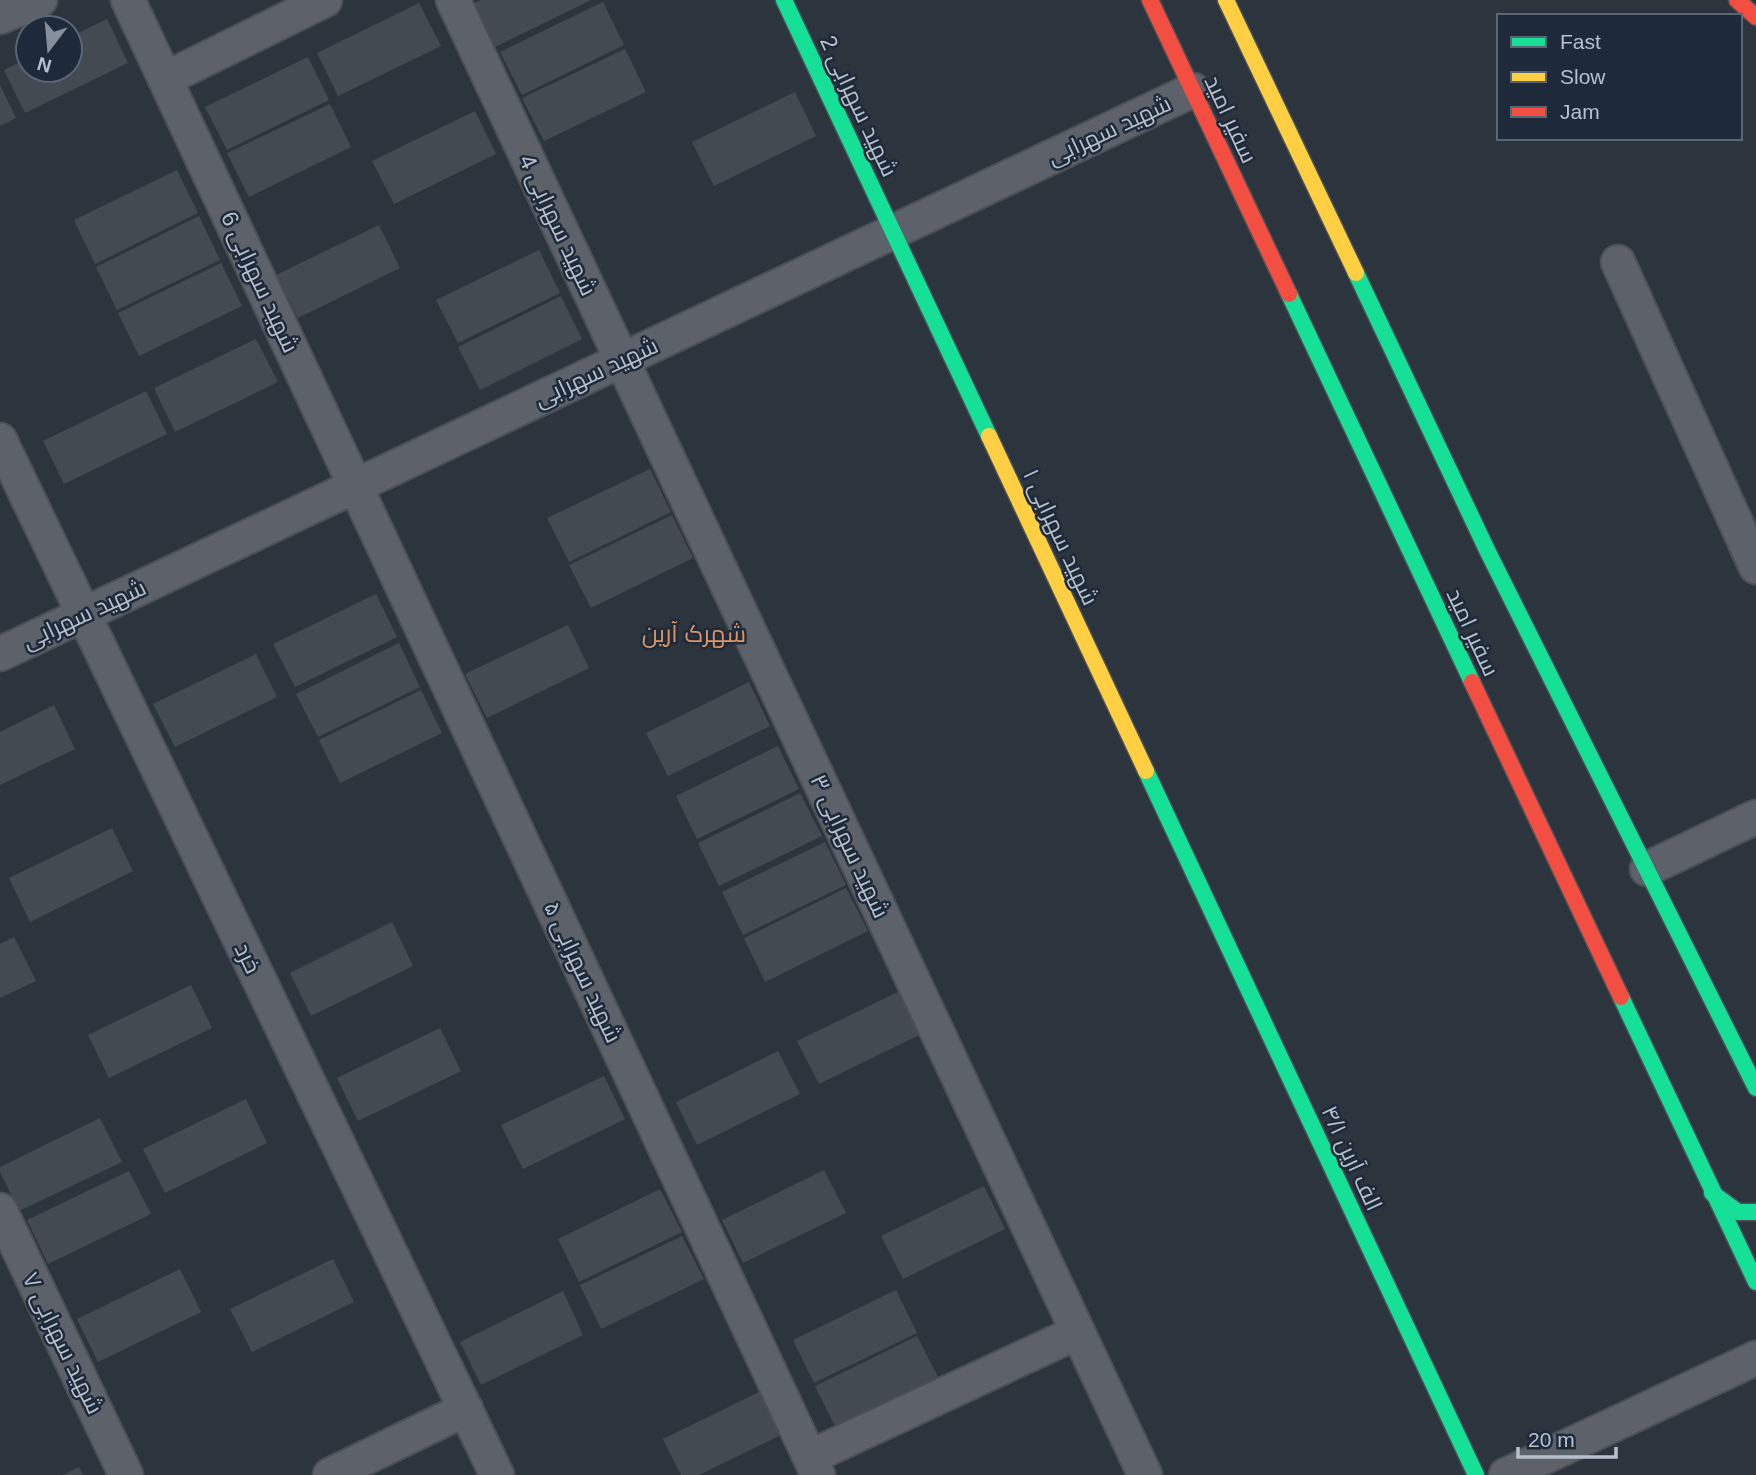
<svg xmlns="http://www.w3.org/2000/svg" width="1756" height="1475" font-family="Arial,Cairo,sans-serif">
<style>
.building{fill:#444a51}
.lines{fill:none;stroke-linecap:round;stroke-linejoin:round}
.street-casing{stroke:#4b5057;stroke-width:37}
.fast-casing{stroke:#4b5057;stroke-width:19}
.slow-casing{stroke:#4b5057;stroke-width:19}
.jam-casing{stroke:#4b5057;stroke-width:19}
.street{stroke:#5d626a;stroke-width:33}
.fast{stroke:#16e098;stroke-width:16}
.slow{stroke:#ffcf43;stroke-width:16}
.jam{stroke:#f24e42;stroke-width:16}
.labels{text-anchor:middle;stroke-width:5;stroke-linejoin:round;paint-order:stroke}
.street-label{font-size:23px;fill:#b7c0cd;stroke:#1e2a39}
.neighbourhood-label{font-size:24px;fill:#dc9563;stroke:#1e2a39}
</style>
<rect width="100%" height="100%" fill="#2c343d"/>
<g class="building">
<path d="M481,0H591L493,48L472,4Z"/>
<path d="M603,2L624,45L522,95L500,52Z"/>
<path d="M419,3L441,46L338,96L317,53Z"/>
<path d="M107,19L128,63L25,113L4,70L28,58V70H70V37Z"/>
<path d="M625,49L646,92L544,141L522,98Z"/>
<path d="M308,57L329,100L227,150L205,107Z"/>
<path d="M0,85L16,118L0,126Z"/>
<path d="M795,92L816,136L714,186L692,142Z"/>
<path d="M330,104L351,147L249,197L227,153Z"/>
<path d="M475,111L496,154L394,204L372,161Z"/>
<path d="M177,170L198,213L95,264L74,220Z"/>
<path d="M199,216L220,260L117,310L96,267Z"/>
<path d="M379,225L400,268L298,318L276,275Z"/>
<path d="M539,250L560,293L458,343L436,300Z"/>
<path d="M221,263L242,306L139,356L118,313Z"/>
<path d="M561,296L582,339L480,390L458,347Z"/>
<path d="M256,339L278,382L175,432L154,388Z"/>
<path d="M146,391L167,434L64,484L43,441Z"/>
<path d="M650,469L671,512L569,562L547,518Z"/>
<path d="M672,515L693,558L591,608L569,565Z"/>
<path d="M376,594L397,637L295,687L273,644Z"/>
<path d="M568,625L589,668L487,718L465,674Z"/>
<path d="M399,643L420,687L318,737L296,694Z"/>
<path d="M256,654L277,697L175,747L153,704Z"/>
<path d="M749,682L770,726L668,776L646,733Z"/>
<path d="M421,690L442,733L340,783L319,740Z"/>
<path d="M54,705L75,749L0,785V732Z"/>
<path d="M778,746L799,789L697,839L676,796Z"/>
<path d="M800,793L822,836L719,886L698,843Z"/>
<path d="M112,828L133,871L30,922L9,878Z"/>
<path d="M825,842L846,885L743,935L722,892Z"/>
<path d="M846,888L868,931L765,982L744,938Z"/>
<path d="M392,922L413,966L311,1016L290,973Z"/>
<path d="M14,937L36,981L0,998V944Z"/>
<path d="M191,985L212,1028L109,1078L88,1035Z"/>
<path d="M900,991L921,1034L819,1084L797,1041Z"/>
<path d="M440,1028L461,1071L358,1121L337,1078Z"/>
<path d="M778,1051L800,1094L697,1145L676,1102Z"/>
<path d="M604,1076L625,1119L523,1169L501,1125Z"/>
<path d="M246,1099L267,1143L165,1193L143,1149Z"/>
<path d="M100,1118L122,1162L19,1211L0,1172V1167Z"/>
<path d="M824,1170L846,1213L743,1263L722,1220Z"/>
<path d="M129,1171L151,1214L48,1264L27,1220Z"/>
<path d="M984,1186L1005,1229L903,1279L881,1236Z"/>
<path d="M660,1189L682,1232L579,1282L558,1239Z"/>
<path d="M682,1236L704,1279L601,1329L580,1285Z"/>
<path d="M333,1259L354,1302L252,1352L230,1309Z"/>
<path d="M180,1269L201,1312L98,1362L77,1319Z"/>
<path d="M896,1290L917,1333L814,1383L793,1340Z"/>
<path d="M563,1291L583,1335L481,1385L460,1342Z"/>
<path d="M917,1336L939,1379L837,1430L815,1386Z"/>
<path d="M765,1389L787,1432L699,1475H681L663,1439Z"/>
<path d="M79,1467L83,1475H63Z"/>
</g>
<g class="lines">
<defs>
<g id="street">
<path d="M128,0L818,1475"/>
<path d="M453,0L1145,1475"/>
<path d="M0,17L40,0"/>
<path d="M165,79L325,0"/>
<path d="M1618,262L1756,567"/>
<path d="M0,440L497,1475"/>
<path d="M0,654L1193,90"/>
<path d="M1647,869L1756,817"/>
<path d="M0,1210L126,1475"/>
<path d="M810,1457L1078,1332"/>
<path d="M330,1475L466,1409"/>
<path d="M1506,1475L1756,1358"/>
</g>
<g id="fast">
<path d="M784,0L989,436"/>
<path d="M1356,273L1488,552L1756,1088"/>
<path d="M1289,294L1472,682"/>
<path d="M1146,771L1476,1475"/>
<path d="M1621,997L1756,1282"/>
<path d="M1712,1193L1738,1212H1756"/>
</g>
<g id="slow">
<path d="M1226,0L1356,273"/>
<path d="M989,436L1146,771"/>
</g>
<g id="jam">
<path d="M1150,0L1289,294"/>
<path d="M1737,0L1756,17"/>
<path d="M1472,682L1621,997"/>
</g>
</defs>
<use href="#street" class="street-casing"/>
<use href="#fast" class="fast-casing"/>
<use href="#slow" class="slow-casing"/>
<use href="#jam" class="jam-casing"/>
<use href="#street" class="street"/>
<use href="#fast" class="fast"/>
<use href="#slow" class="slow"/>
<use href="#jam" class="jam"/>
</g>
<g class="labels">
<g class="street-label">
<text transform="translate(859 106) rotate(65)" y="8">شهید سهرابی 2</text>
<text transform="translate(1231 119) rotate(65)" y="8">سفیر امید</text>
<text transform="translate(1109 130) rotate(-25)" y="8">شهید سهرابی</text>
<text transform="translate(558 225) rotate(65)" y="8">شهید سهرابی 4</text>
<text transform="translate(260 282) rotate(65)" y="8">شهید سهرابی 6</text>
<text transform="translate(596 372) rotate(-25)" y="8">شهید سهرابی</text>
<text transform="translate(1061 537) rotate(65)" y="8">شهید سهرابی ۱</text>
<text transform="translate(84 614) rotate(-25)" y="8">شهید سهرابی</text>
<text transform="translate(1473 632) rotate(65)" y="8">سفیر امید</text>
<text transform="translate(850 846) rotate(65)" y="8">شهید سهرابی ۳</text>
<text transform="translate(248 958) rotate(64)" y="8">خرد</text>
<text transform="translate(583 972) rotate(65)" y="8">شهید سهرابی ۵</text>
<text transform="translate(1352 1158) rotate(65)" y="8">۴/۱ الف آرین</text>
<text transform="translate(63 1343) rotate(64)" y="8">شهید سهرابی ۷</text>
</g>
<g class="neighbourhood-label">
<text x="694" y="642">شهرک آرین</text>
</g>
</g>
<rect x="1497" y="14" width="245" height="126" fill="#1e2a39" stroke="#5b6674" stroke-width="2"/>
<rect x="1511" y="37" width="35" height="10" fill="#16e098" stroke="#5b6674" stroke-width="2"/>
<text x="1560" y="49" font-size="21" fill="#b7c0cd">Fast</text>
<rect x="1511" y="72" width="35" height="10" fill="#ffcf43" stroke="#5b6674" stroke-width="2"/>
<text x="1560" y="84" font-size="21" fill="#b7c0cd">Slow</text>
<rect x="1511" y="107" width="35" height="10" fill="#f24e42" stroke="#5b6674" stroke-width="2"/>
<text x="1560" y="119" font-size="21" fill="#b7c0cd">Jam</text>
<g transform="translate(49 49) rotate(196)"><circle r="33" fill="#1e2a39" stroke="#5b6674" stroke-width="2"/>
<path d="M0-5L12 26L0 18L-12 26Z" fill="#868f9b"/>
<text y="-10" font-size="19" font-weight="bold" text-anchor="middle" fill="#b7c0cd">N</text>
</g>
<path d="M1518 1447v10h98v-10" fill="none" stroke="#b7c0cd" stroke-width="3.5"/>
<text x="1528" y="1447" font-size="21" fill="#b7c0cd" stroke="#1e2a39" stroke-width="5" paint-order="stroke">20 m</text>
</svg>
